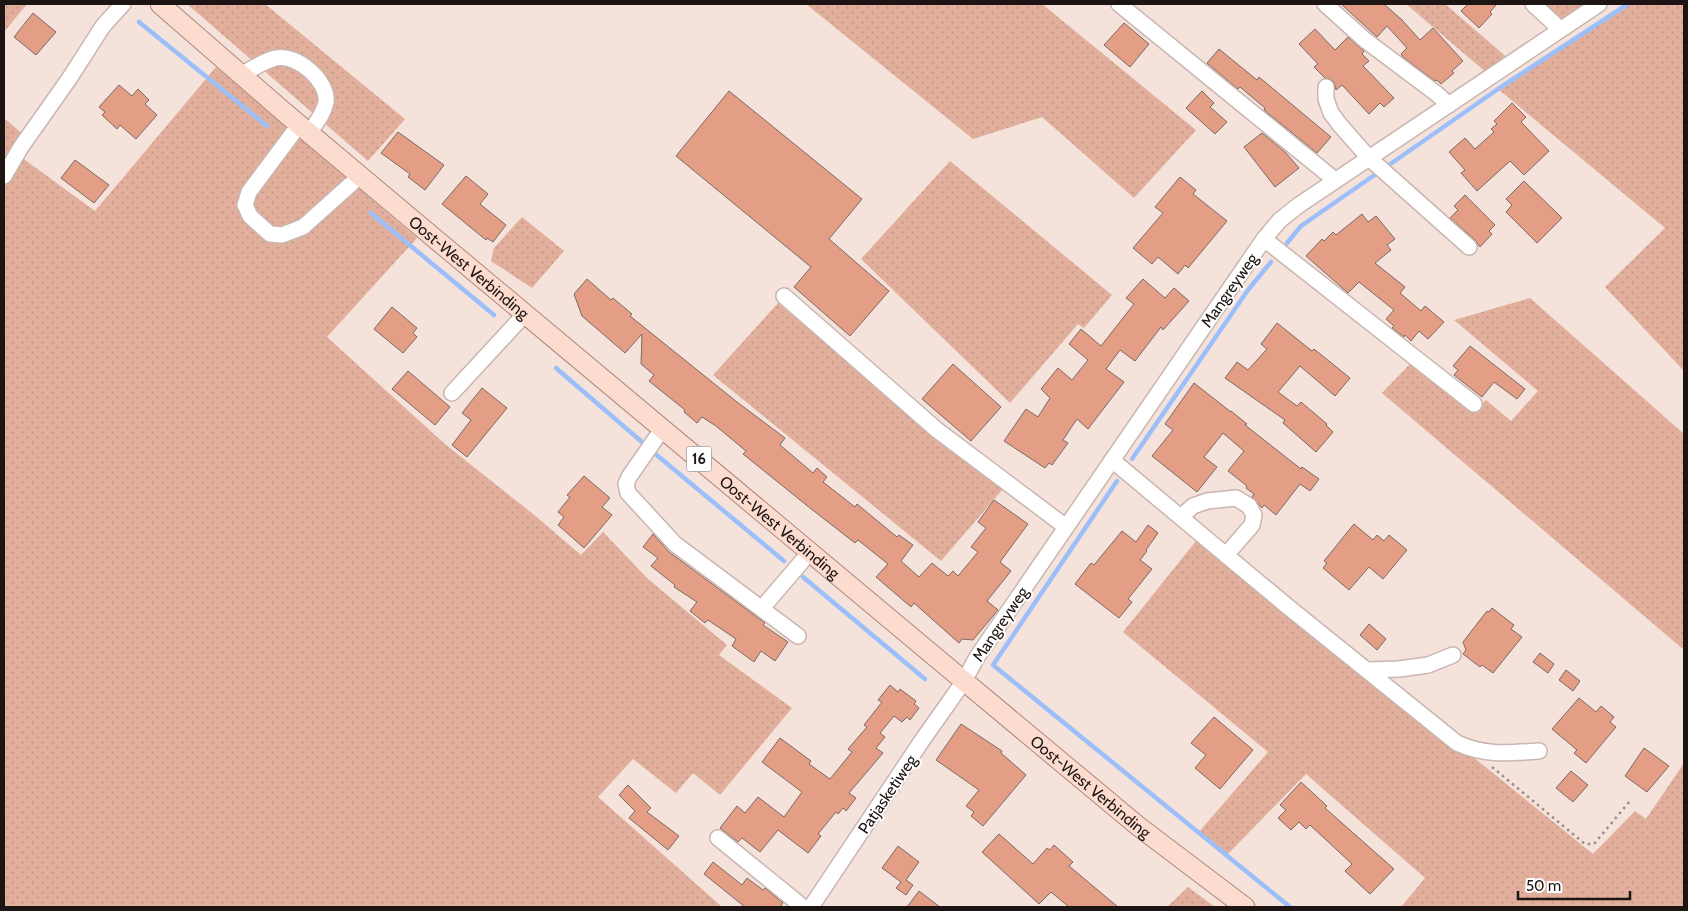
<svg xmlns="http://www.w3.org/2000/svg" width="1688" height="911" font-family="Cabin,sans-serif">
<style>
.grass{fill:url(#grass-dots)}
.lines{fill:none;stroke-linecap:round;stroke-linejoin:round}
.stream{stroke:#9cbffa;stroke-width:4.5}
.building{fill:#e49e85;stroke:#7a6a64}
.minor-casing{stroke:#c9b6b0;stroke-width:18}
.major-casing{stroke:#ae877a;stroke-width:21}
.path{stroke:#998b86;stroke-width:2.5;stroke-dasharray:2.5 4;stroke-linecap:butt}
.minor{stroke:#fff;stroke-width:15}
.major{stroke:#fddcd0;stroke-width:19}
.labels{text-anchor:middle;stroke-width:4;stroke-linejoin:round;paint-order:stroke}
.shield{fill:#fff;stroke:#605b5a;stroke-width:1}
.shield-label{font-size:15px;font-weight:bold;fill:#1c1513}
.street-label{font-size:16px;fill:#1c1513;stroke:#fff}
</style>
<defs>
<pattern id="grass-dots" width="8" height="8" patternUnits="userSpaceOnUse" patternTransform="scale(1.25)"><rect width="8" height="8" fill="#e2af9d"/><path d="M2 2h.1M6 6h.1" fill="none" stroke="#c19686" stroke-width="1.8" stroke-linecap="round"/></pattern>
</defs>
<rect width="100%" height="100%" fill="#f5e2db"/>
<g class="grass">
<path d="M4,4H27L4,32Z"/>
<path d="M187,4H265L405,119L368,161Z"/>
<path d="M806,4H1042L1196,130L1134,198L1042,117L973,139Z"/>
<path d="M1406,4H1445L1510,60L1488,74Z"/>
<path d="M1541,4H1587L1560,21Z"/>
<path d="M1628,4H1684V371L1605,287L1665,228L1498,89Z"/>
<path d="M216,67L417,238L327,337L446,445L533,514L581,555L603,532L648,579L727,645L719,655L792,708L720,795L693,773L676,793L633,759L598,797L721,906L720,907H4V186L21,157L95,211Z"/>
<path d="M4,118L24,135L4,168Z"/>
<path d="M950,161L1112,295L1084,328L1078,324L1010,403L861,259Z"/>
<path d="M522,217L564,251L532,288L491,261L494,248Z"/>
<path d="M1530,298L1684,434V650L1382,393L1412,362L1475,410L1486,400L1511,421L1538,391L1454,320Z"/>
<path d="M778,303L925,428L1003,489L941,561L713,375Z"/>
<path d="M1200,536L1593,854L1635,811L1646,819L1684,763V907H1477L1474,905L1473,907H1401L1425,878L1306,774L1226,856L1198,833L1268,752L1123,632Z"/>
<path d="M1188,887L1215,907H1167Z"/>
</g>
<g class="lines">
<g class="stream">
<path d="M139,22L267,126"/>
<path d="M1389,165L1498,89L1628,4"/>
<path d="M371,213L494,315"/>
<path d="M1287,243L1301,226L1376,174"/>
<path d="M556,368L642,442"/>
<path d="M653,452L784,561"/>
<path d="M1132,459L1248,290L1271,262"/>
<path d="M1117,481L993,665L1290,907"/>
<path d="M803,577L925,679"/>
</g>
</g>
<g class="building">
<path d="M1341,4H1384L1402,20L1420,40L1433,28L1463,61L1452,71L1454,73L1441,84L1437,80L1435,81L1404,58L1401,54L1407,48L1387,26L1377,37Z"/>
<path d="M1468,4H1497L1490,12L1492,14L1479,28L1461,11Z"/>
<path d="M33,13L56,32L36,55L14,37Z"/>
<path d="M1124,23L1149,44L1130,67L1104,45Z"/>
<path d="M1315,29L1335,50L1348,37L1364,51L1362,54L1369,61L1363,66L1394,98L1384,107L1380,103L1369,114L1342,85L1336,90L1334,82L1330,79L1325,78L1314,67L1318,64L1299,44Z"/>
<path d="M1219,49L1257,80L1259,77L1331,137L1317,153L1264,110L1265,108L1240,87L1238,89L1207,63Z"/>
<path d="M119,85L132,96L138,89L149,100L145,104L157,115L136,139L120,125L117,129L102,115L105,112L99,107Z"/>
<path d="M729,91L862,199L829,239L889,291L850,336L794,287L811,267L676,156Z"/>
<path d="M1202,91L1214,103L1210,107L1227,122L1215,134L1186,108Z"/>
<path d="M1512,103L1526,117L1521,122L1549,151L1524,175L1510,161L1477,191L1461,173L1465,170L1449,152L1465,138L1475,149L1494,132L1491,129L1497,124L1494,121Z"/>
<path d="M398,132L444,165L425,190L408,177L410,174L381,153Z"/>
<path d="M1262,133L1285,152L1299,168L1275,187L1244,147Z"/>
<path d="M75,160L109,185L94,203L61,178Z"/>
<path d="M466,176L488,194L480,204L506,225L493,242L487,238L486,240L442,204Z"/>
<path d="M1180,177L1196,190L1193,194L1227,221L1188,268L1185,265L1178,274L1158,257L1152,264L1133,248L1163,213L1155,207Z"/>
<path d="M1524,181L1562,218L1537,243L1506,212L1512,205L1506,199Z"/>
<path d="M1465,195L1495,225L1489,231L1492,234L1480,247L1475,240L1450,218L1458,210L1454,206Z"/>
<path d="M1362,214L1368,222L1376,216L1395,239L1387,245L1391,250L1375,263L1405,287L1400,293L1421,311L1425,306L1444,322L1428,339L1419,331L1411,341L1405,335L1404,337L1392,328L1394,326L1386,319L1394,310L1359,282L1348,293L1306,256L1322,239L1324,241L1333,232L1336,235Z"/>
<path d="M587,279L611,300L613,298L632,314L630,316L737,402L785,438L780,445L813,473L817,468L827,477L823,482L855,507L857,504L897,537L899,535L913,545L901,561L919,577L932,563L948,576L953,571L958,576L978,552L971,547L986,528L978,522L994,500L1028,524L1000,562L1011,571L987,601L998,610L973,640L962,639L959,643L914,603L911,607L876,577L888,564L858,540L855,543L810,508L743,454L746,451L716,426L702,417L697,423L684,412L685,410L649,381L654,375L641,364L642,334L625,353L582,316L574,294Z"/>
<path d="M1143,279L1165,298L1174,288L1189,301L1163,330L1161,327L1135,361L1120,350L1106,369L1124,382L1088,429L1077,419L1063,440L1068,443L1052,465L1049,463L1045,468L1004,441L1026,409L1038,417L1050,398L1041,389L1058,368L1072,380L1088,360L1069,344L1081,329L1101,346L1134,304L1126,298Z"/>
<path d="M392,307L417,328L413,333L417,337L403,353L374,329Z"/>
<path d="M1277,323L1312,351L1314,349L1350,378L1335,396L1300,366L1278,392L1297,406L1301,402L1327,424L1326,425L1333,432L1316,452L1283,423L1285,420L1225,378L1237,362L1248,370L1267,349L1261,344Z"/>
<path d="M1470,346L1525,389L1517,399L1494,382L1482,397L1454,375L1458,370L1453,366Z"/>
<path d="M953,364L1001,407L971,441L922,399Z"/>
<path d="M408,371L450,407L435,425L392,389Z"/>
<path d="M1194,383L1231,412V411L1247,424L1245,425L1301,469L1302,467L1319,479L1310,491L1300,484L1276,515L1264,505L1262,508L1252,497L1254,494L1246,488L1247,486L1228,471L1244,451L1223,433L1204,457L1217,467L1197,492L1152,456L1173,430L1165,424Z"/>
<path d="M482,388L507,408L467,457L452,445L471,420L462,413Z"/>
<path d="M584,476L610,498L602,507L612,515L584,548L558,525L564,517L558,512L570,497L567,495Z"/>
<path d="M1354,524L1373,540L1377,535L1384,541L1389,535L1407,550L1383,579L1369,567L1349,590L1323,568L1327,563L1324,561Z"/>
<path d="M1148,525L1158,533L1146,550L1147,551L1140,560L1152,569L1128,599L1132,602L1119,618L1075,584L1091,563L1094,565L1122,531L1136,542Z"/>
<path d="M653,534L669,552L765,623L763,625L788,642L775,661L761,651L754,662L732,646L736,639L708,620L705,623L690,611L697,602L674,587L675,585L651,566L658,558L643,547Z"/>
<path d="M1492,608L1514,625L1511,629L1522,637L1493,673L1482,665L1480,667L1463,654L1466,650L1463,642L1487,611L1489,612Z"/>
<path d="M1369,624L1386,639L1377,650L1360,635Z"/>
<path d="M1540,653L1554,664L1548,673L1533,662Z"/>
<path d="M1566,670L1580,681L1573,691L1559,680Z"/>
<path d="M890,685L898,692L900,689L916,701L914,704L919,708L910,720L907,717L902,722L894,716L880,733L885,737L876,748L883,753L849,793L856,798L846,811L843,808L838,814L836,812L818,834L821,836L808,853L778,830L760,852L742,838L738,842L720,828L737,806L745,813L758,797L784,817L802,792L762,762L780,738L811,761L809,764L830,779L852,752L848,749L867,727L864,725L882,702L878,700Z"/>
<path d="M1579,698L1596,712L1601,706L1614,717L1610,722L1616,727L1586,763L1574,753L1577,750L1552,729Z"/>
<path d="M1214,717L1253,750L1220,789L1195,768L1206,755L1191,743Z"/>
<path d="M961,724L1002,751L1001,753L1026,775L983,826L971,816L974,812L966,806L979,790L936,760Z"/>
<path d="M1644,748L1669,766L1647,792L1625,776Z"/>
<path d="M1571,771L1588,785L1573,802L1556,788Z"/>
<path d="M1301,782L1327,806L1325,808L1394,869L1370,894L1345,871L1352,864L1310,825L1306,829L1299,822L1291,830L1278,818L1286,810L1280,805Z"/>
<path d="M628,785L651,808L647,812L679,836L668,850L629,818L635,811L619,795Z"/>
<path d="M999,834L1033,864L1047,848L1050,850L1054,845L1073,862L1069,866L1118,907H1069L1051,892L1039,904L982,852Z"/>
<path d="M898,846L919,862L906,880L913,885L906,895L896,888L901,882L882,868Z"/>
<path d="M713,862L742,885L747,878L763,890L765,888L783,903L780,907H745L704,874Z"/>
<path d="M919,891L940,907H907Z"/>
</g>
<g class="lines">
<defs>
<g id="minor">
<path d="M1119,4L1335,180"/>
<path d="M1325,4L1365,40L1437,94L1449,105"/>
<path d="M1533,4L1560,29"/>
<path d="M241,75C252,69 265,60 276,58C297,53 329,82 326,102C324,114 315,124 309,133"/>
<path d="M1326,87V99L1331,113L1340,125L1369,158L1469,247"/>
<path d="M299,125L249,192L245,205L250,216L270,234L282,235L303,227L360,176"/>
<path d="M4,176L21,147L69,79L103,26L123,4"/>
<path d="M1264,239L1474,404"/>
<path d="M784,296L937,430L1066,527"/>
<path d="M452,393L525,314"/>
<path d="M663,428L629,477L626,484L628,493L675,544L798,636"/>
<path d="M1112,460L1287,606L1457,743C1485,756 1509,753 1539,751"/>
<path d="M1181,517L1193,506L1207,501L1236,498L1249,506L1254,515L1252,525L1226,555"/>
<path d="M762,608L810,552"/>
<path d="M1368,670L1399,669L1428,665L1453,655"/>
<path d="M718,838L803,907"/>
<path d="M811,907L921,742L964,681L977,657L1264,239L1280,220L1299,205L1599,4"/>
</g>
<g id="major">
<path id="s1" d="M160,4L284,112L427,232L964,681L1138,826L1245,907"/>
</g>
</defs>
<use href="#minor" class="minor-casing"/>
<use href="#major" class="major-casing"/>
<path class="path" d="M1492,767L1585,844H1594L1630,801"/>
<use href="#minor" class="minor"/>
<use href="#major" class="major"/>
</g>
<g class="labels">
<rect class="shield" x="686.5" y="446.5" width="25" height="25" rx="4"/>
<g class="shield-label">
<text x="699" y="464">16</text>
</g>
<g class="street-label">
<text dy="6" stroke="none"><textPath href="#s1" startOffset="406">Oost-West Verbinding</textPath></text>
<text transform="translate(1229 290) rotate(-55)" y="6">Mangreyweg</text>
<text dy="6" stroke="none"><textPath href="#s1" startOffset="811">Oost-West Verbinding</textPath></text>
<text transform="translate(1000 624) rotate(-56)" y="6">Mangreyweg</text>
<text dy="6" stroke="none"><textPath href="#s1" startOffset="1216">Oost-West Verbinding</textPath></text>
<text transform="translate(887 794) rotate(-56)" y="6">Patjasketiweg</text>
</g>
</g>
<rect width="1688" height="911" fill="none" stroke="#1c1513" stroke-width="10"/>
<path d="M1518 891v8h112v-8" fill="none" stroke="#1c1513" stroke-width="2.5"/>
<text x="1526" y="891" font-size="15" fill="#1c1513" stroke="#ffffff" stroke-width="4" paint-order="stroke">50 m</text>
</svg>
